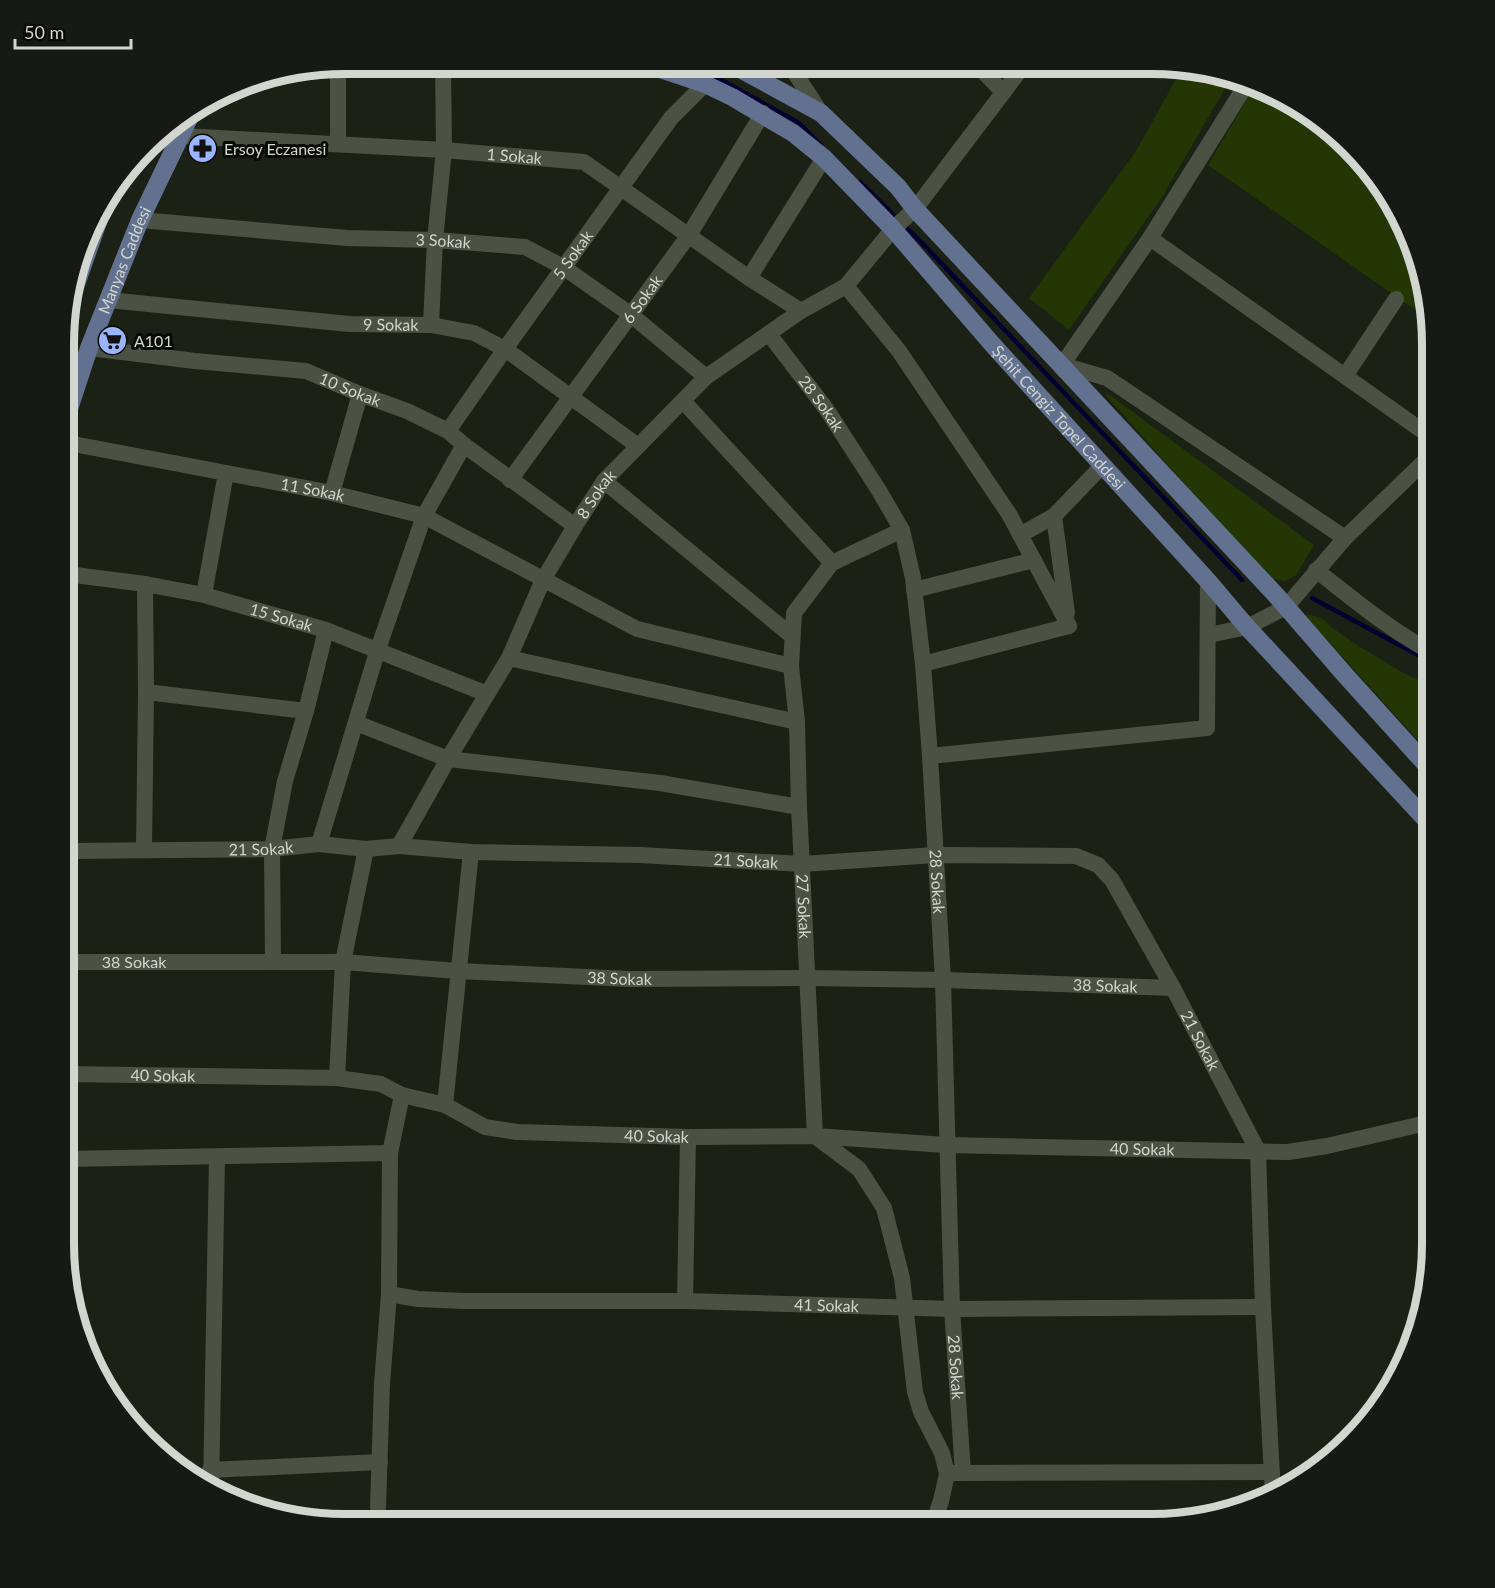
<svg xmlns="http://www.w3.org/2000/svg" width="1495" height="1588" font-family="Lato,sans-serif">
<style>
.green{fill:#233603}
.lines{fill:none;stroke-linecap:round;stroke-linejoin:round}
.stream{stroke:#020030;stroke-width:4.5}
.minor{stroke:#4b5244;stroke-width:16}
.major{stroke:#62718f;stroke-width:18}
.labels{text-anchor:middle;stroke-width:6;stroke-linejoin:round;paint-order:stroke}
.poi-label{font-size:16px;fill:#d2d6ce;stroke:#070905;text-anchor:start}
.street-label{font-size:16px;fill:#d2d6ce;stroke:#070905}
.rim{fill:none;stroke:#d2d6ce;stroke-width:8}
</style>
<rect width="100%" height="100%" fill="#1b2114"/>
<g class="green">
<path d="M1184,65L1230,80L1162,197L1069,330L1029,298L1136,151Z"/>
<path d="M1253,89L1342,148L1385,187L1417,253L1431,321L1208,165Z"/>
<path d="M1104,393L1110,395L1314,545L1296,575L1285,581L1267,577Z"/>
<path d="M1305,615H1312L1323,619L1331,627L1357,645L1402,672L1431,686V755Z"/>
</g>
<g class="lines">
<g class="stream">
<path d="M689,64L698,67L799,123L821,145"/>
<path d="M860,182L924,245L1242,580"/>
<path d="M1312,598L1431,662"/>
</g>
<g class="minor">
<path d="M789,64L821,113"/>
<path d="M977,65L1003,92"/>
<path d="M1246,85L1150,238L1062,365L1107,378L1345,538"/>
<path id="s1" d="M181,136L444,150L584,162L749,278L801,311"/>
<path d="M338,144V64"/>
<path id="s2" d="M140,220L347,238L435,240L525,247L563,267L630,314L706,377"/>
<path d="M1150,238L1431,437"/>
<path d="M749,278L824,158"/>
<path d="M846,286L899,351L1009,514L1069,626"/>
<path id="s3" d="M108,300L349,324L431,325L474,333L505,349L638,446"/>
<path d="M431,325L435,240L444,150L443,63"/>
<path id="s4" d="M769,334L827,410L878,489L902,530L913,578L923,664L930,756L943,980L952,1309L963,1473"/>
<path id="s5" d="M89,348L195,361L306,371L360,394L407,411L448,431L464,445L575,526"/>
<path d="M1345,376L1396,299"/>
<path d="M683,401L832,563"/>
<path id="s6" d="M448,431L505,349L671,118L705,84"/>
<path id="s7" d="M68,443L332,493L424,516L637,629L791,666"/>
<path id="s8" d="M510,480L689,235L763,113"/>
<path d="M604,481L792,636"/>
<path d="M332,493L360,394"/>
<path d="M1054,516L1067,613"/>
<path id="s9" d="M902,530L832,563L794,613L791,666L797,722L799,807L815,1136L859,1169L884,1208L902,1278L915,1392L921,1412L942,1453L947,1474L941,1501L933,1524"/>
<path d="M1020,535L1054,516L1102,466"/>
<path d="M1316,570C1353,599 1390,630 1431,652"/>
<path id="s10" d="M67,574L145,584L204,595L326,630L487,694"/>
<path d="M914,590L1034,560"/>
<path d="M204,595L226,473"/>
<path d="M1209,635L1247,627L1286,607L1345,538L1431,455"/>
<path d="M509,658L797,722"/>
<path d="M923,664L1069,626"/>
<path d="M146,692L306,711"/>
<path d="M356,723L448,759L660,783L799,807"/>
<path d="M930,756L1207,728L1208,581"/>
<path d="M319,844L377,652L424,516L464,445"/>
<path id="s11" d="M399,846L448,759L509,658L543,580L575,526L604,481L706,377L801,311L846,286L893,229L915,209L1024,65"/>
<path d="M144,850L146,692L145,584"/>
<path id="s12" d="M66,851L272,849L319,844L366,849L399,846L471,852L640,855L802,864L935,855L1076,856L1098,865L1112,880L1173,988L1258,1151L1263,1307L1273,1495"/>
<path id="s13" d="M65,962H343L458,971L629,979L808,978L943,980L1173,988"/>
<path d="M273,962L272,849L285,781L306,711L326,630"/>
<path id="s14" d="M65,1074L337,1078L381,1084L402,1095L445,1105L485,1127L517,1132L688,1137L815,1136L946,1145L1288,1152L1327,1146L1431,1122"/>
<path d="M337,1078L343,962L366,849"/>
<path d="M445,1105L471,852"/>
<path d="M64,1159L390,1153"/>
<path id="s15" d="M389,1294L418,1299L464,1301H685L952,1309L1263,1307"/>
<path d="M685,1301L688,1137"/>
<path d="M210,1470L380,1462"/>
<path d="M952,1473L1272,1472"/>
<path d="M211,1490L217,1157"/>
<path d="M378,1507L382,1384L389,1294L390,1153L402,1095"/>
</g>
<g class="major">
<path id="s16" d="M645,64L705,84L732,97L793,133L824,158L893,229L992,344L1208,581L1247,627L1431,825"/>
<path d="M731,64L821,113L898,187L915,209L1274,593L1346,676L1431,770"/>
<path d="M68,307L99,219L116,184"/>
<path id="s17" d="M68,412L89,348L140,220L191,114"/>
</g>
</g>
<defs>
<symbol id="pharmacy-disc" viewBox="-11 -11 22 22"><circle r="9.5" fill="#9ab5fd" stroke="#070905"/><path d="M-2-6h4v4h4v4h-4v4h-4v-4h-4v-4h4Z" fill="#111"/></symbol>
<symbol id="supermarket-disc" viewBox="-11 -11 22 22"><circle r="9.5" fill="#9ab5fd" stroke="#070905"/><path d="M-6-5.5h2.5l.6 2H6L4.5 2H-2.5L-4.4-4H-6ZM-1.5 3.2a1.3 1.3 0 1 0 .1 0ZM3 3.2a1.3 1.3 0 1 0 .1 0Z" fill="#111"/></symbol>
</defs>
<g fill-rule="evenodd">
<use href="#pharmacy-disc" x="186" y="132" width="33" height="33"/>
<use href="#supermarket-disc" x="96" y="324" width="33" height="33"/>
</g>
<g class="labels">
<g class="poi-label">
<text x="224" y="155">Ersoy Eczanesi</text>
<text x="134" y="347">A101</text>
</g>
<g class="street-label">
<text dy="6" stroke="none"><textPath href="#s1" startOffset="334">1 Sokak</textPath></text>
<text dy="6" stroke="none"><textPath href="#s2" startOffset="304">3 Sokak</textPath></text>
<text dy="6" stroke="none"><textPath href="#s6" startOffset="216">5 Sokak</textPath></text>
<text dy="6" stroke="none"><textPath href="#s17" startOffset="162">Manyas Caddesi</textPath></text>
<text dy="6" stroke="none"><textPath href="#s8" startOffset="224">6 Sokak</textPath></text>
<text dy="6" stroke="none"><textPath href="#s3" startOffset="284">9 Sokak</textPath></text>
<text dy="6" stroke="none"><textPath href="#s5" startOffset="266">10 Sokak</textPath></text>
<text dy="6" stroke="none"><textPath href="#s4" startOffset="87">28 Sokak</textPath></text>
<text dy="6" stroke="none"><textPath href="#s16" startOffset="554">Şehit Cengiz Topel Caddesi</textPath></text>
<text dy="6" stroke="none"><textPath href="#s7" startOffset="249">11 Sokak</textPath></text>
<text dy="6" stroke="none"><textPath href="#s11" startOffset="404">8 Sokak</textPath></text>
<text dy="6" stroke="none"><textPath href="#s10" startOffset="219">15 Sokak</textPath></text>
<text dy="6" stroke="none"><textPath href="#s12" startOffset="195">21 Sokak</textPath></text>
<text dy="6" stroke="none"><textPath href="#s12" startOffset="681">21 Sokak</textPath></text>
<text dy="6" stroke="none"><textPath href="#s4" startOffset="591">28 Sokak</textPath></text>
<text dy="6" stroke="none"><textPath href="#s9" startOffset="434">27 Sokak</textPath></text>
<text dy="6" stroke="none"><textPath href="#s13" startOffset="69">38 Sokak</textPath></text>
<text dy="6" stroke="none"><textPath href="#s13" startOffset="555">38 Sokak</textPath></text>
<text dy="6" stroke="none"><textPath href="#s13" startOffset="1041">38 Sokak</textPath></text>
<text dy="6" stroke="none"><textPath href="#s12" startOffset="1239">21 Sokak</textPath></text>
<text dy="6" stroke="none"><textPath href="#s14" startOffset="98">40 Sokak</textPath></text>
<text dy="6" stroke="none"><textPath href="#s14" startOffset="602">40 Sokak</textPath></text>
<text dy="6" stroke="none"><textPath href="#s14" startOffset="1088">40 Sokak</textPath></text>
<text dy="6" stroke="none"><textPath href="#s15" startOffset="438">41 Sokak</textPath></text>
<text dy="6" stroke="none"><textPath href="#s4" startOffset="1077">28 Sokak</textPath></text>
</g>
</g>
<path d="M0 0H1495V1588H0ZM344 74H1152A270 270 0 0 1 1422 344V1244A270 270 0 0 1 1152 1514H344A270 270 0 0 1 74 1244V344A270 270 0 0 1 344 74Z" fill="#171915" fill-rule="evenodd"/>
<path class="rim" d="M344 74H1152A270 270 0 0 1 1422 344V1244A270 270 0 0 1 1152 1514H344A270 270 0 0 1 74 1244V344A270 270 0 0 1 344 74Z"/>
<path d="M15 39v9h116v-9" fill="none" stroke="#d2d6ce" stroke-width="3"/>
<text x="24" y="39" font-size="18" fill="#d2d6ce" stroke="#070905" stroke-width="4.5" paint-order="stroke">50 m</text>
</svg>
